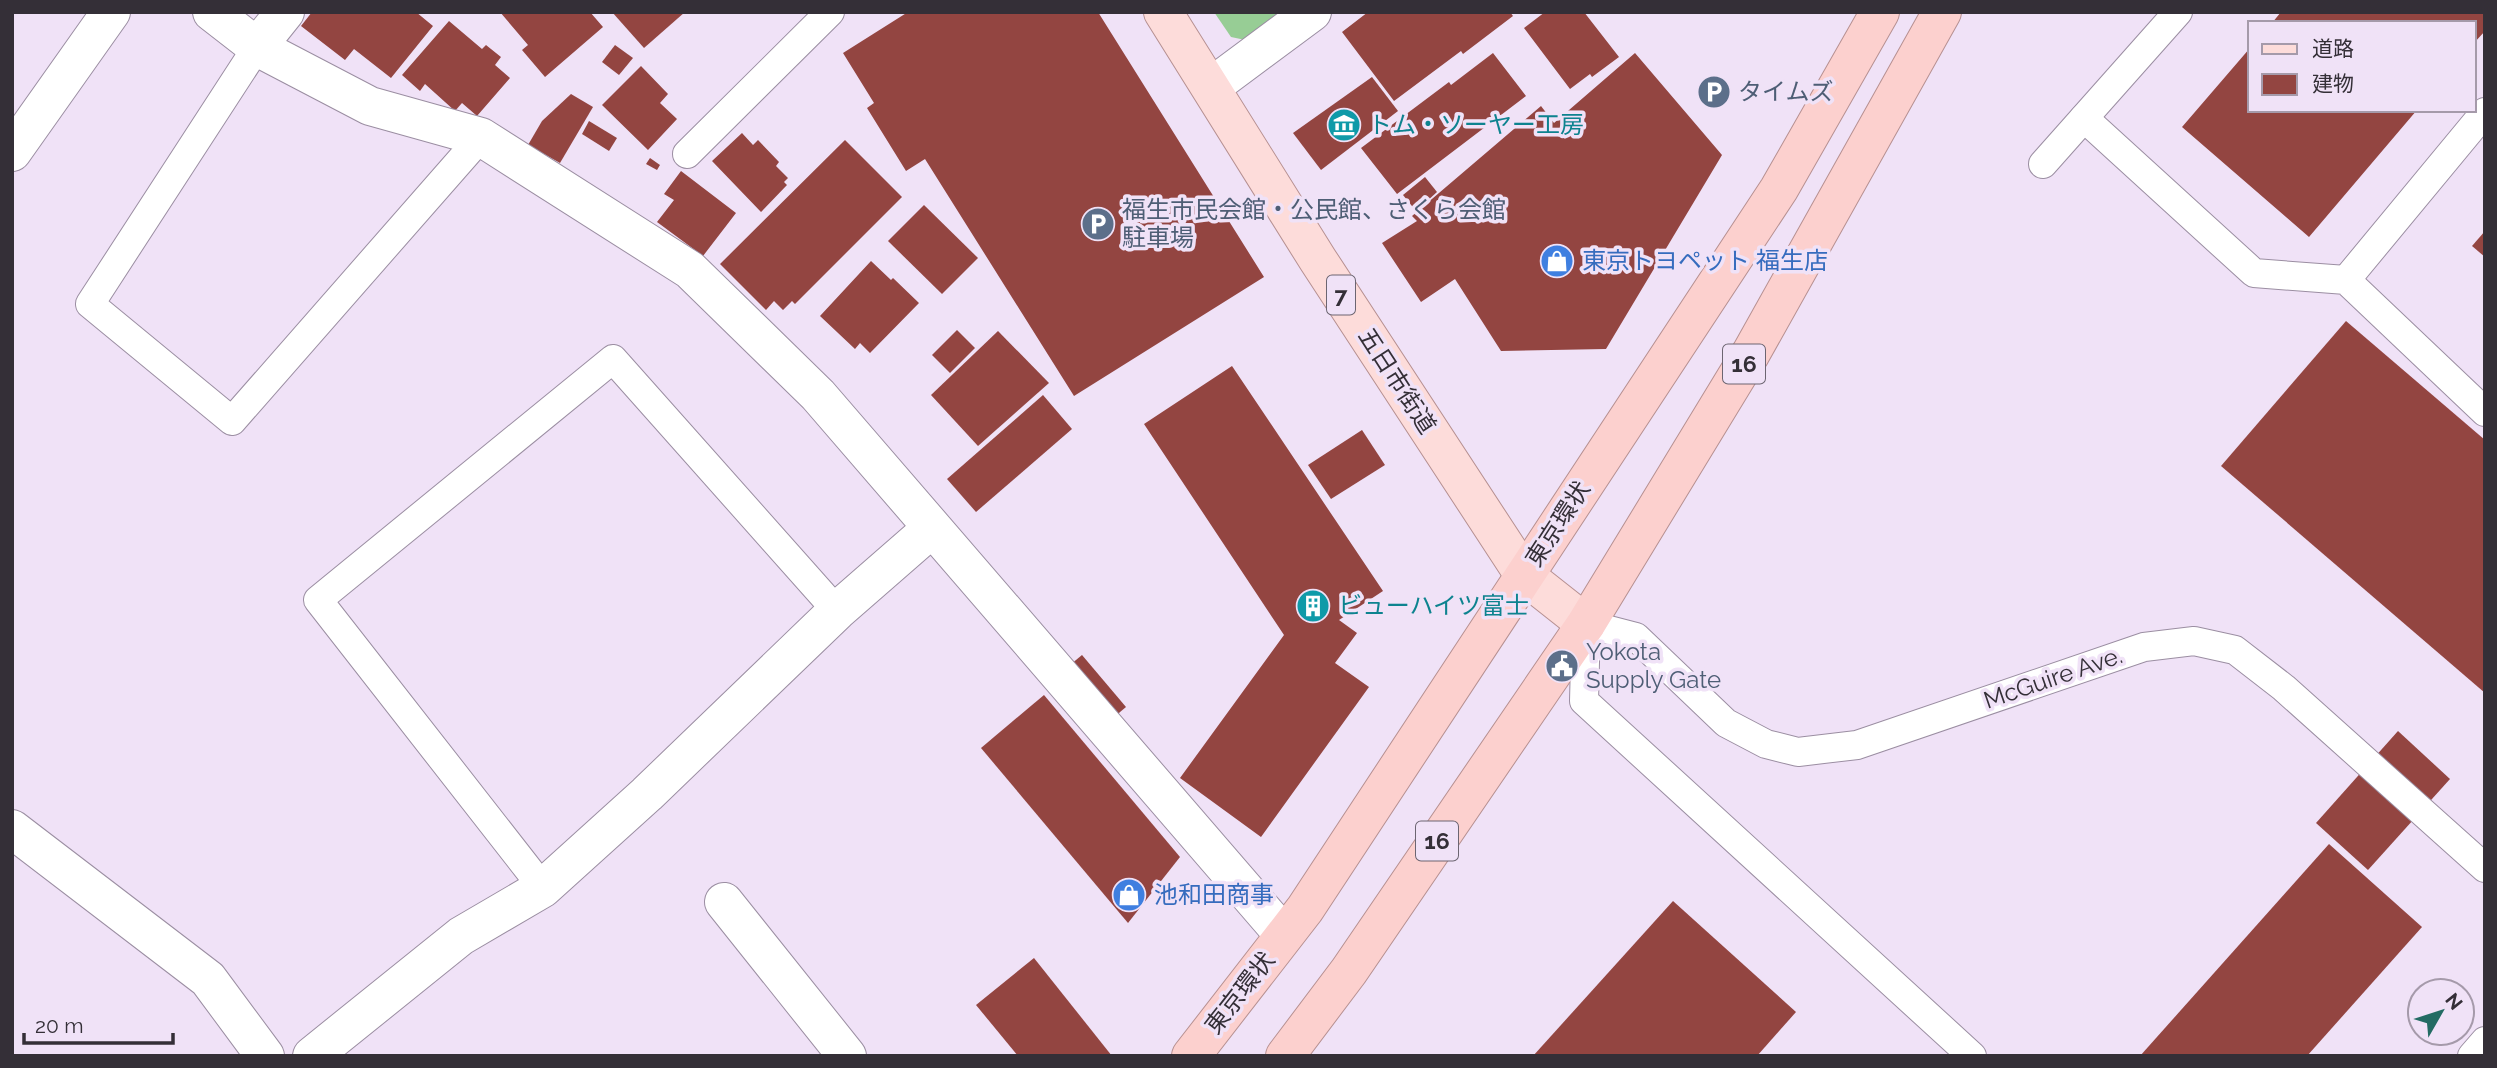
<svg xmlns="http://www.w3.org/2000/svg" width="2497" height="1068" font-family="Raleway,'Noto Sans JP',sans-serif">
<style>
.green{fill:#97cd95}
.building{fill:#934541}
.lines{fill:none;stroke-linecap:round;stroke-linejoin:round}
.service-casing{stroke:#9b8ea2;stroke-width:30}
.minor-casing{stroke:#9b8ea2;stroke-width:40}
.primary-casing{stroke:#b69091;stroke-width:40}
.trunk-casing{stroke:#b69091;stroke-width:40}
.service{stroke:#fff;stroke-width:28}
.minor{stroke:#fff;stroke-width:38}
.primary{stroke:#fddcda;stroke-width:38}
.trunk{stroke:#fcd0ce;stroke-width:38}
.labels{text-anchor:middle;stroke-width:7;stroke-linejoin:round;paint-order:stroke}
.shield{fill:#f0e2f7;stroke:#6c6571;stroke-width:2}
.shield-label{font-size:23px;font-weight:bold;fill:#342f37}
.service-label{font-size:24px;fill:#4e5e75;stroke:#f0e2f7;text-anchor:start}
.culture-label{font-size:24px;fill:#0d838f;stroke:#f0e2f7;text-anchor:start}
.shop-label{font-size:24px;fill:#366cbe;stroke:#f0e2f7;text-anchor:start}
.street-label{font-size:24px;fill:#342f37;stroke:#f0e2f7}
</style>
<rect width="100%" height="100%" fill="#f0e2f7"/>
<path class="green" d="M1214,12H1287L1250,41L1231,37Z"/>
<g class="building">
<path d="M312,12H416L433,26L391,78L354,49L345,60L301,26Z"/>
<path d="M500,12H590L603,27L545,77L522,50L528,45Z"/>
<path d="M612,12H685L644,48Z"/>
<path d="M908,12H1098L1264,277L1074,396L925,159L906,171L867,108L874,103L843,53Z"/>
<path d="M1368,12H1510L1513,16L1463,54L1461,51L1394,101L1342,32Z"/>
<path d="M1545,12H1584L1619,57L1592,77L1590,74L1570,89L1524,28Z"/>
<path d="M2281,12H2485V31L2474,43V23H2272Z"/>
<path d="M449,21L482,49L486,45L501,57L495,65L510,78L477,116L462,103L455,111L425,84L420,91L402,75Z"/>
<path d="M615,45L633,58L619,75L602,62Z"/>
<path d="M2250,48V110H2417L2309,237L2182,127Z"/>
<path d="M1493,53L1526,96L1397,194L1361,148L1449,82L1451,85Z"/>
<path d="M1635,53L1722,155L1606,349L1501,351L1455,279L1421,302L1382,243L1417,221L1412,216L1541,106L1554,123Z"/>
<path d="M641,66L668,94L660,103L677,119L648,150L602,105Z"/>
<path d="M1372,77L1398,111L1321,170L1293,133Z"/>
<path d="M571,94L593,107L560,163L528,145L542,121Z"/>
<path d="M589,121L617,138L609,151L582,134Z"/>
<path d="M742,133L753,145L758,140L779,162L776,166L788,178L784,182L787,185L761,212L712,161Z"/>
<path d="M845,140L902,197L795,304L792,301L783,310L774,301L766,310L720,264Z"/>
<path d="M650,158L660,165L657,170L646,164Z"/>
<path d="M681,171L736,213L703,256L657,222L674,200L664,194Z"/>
<path d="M1425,177L1437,192L1416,211L1403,195Z"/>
<path d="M924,205L978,258L942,294L888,241Z"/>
<path d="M2485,231V257L2472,246Z"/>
<path d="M871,261L891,280L893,278L919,303L870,353L860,343L855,349L820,316Z"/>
<path d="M2346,321L2485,440V693L2221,466Z"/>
<path d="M957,330L975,348L950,373L932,355Z"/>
<path d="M998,331L1049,383L978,446L931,395Z"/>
<path d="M1232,366L1383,591L1339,620L1357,633L1335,663L1369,687L1261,837L1180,778L1284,635L1144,424Z"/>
<path d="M1043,395L1072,429L976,512L947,479Z"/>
<path d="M1362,430L1385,465L1331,499L1308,465Z"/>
<path d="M1082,655L1126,707L1113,718L1070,665Z"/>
<path d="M1044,695L1180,857L1128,923L981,748Z"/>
<path d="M2398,731L2450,779L2368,870L2316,823Z"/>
<path d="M2329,844L2422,927L2307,1056H2140Z"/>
<path d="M1673,901L1796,1012L1757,1056H1533Z"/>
<path d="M1034,958L1112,1056H1018L976,1005Z"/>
</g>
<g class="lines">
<defs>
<g id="service">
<path d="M257,47L90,304L232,421L481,137"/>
<path d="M2084,118L2254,273L2346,280L2485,412"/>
<path d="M687,154L830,12"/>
<path d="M2043,164L2178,12"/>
<path d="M2346,280L2485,112"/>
<path d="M543,888L318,600L613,359L837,611"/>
<path d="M1972,1056L1584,701L1586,624L1636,637L1726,723L1766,744L1798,752L1857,745L2144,647L2194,641L2235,650L2284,688L2485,868"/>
<path d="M2472,1056L2485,1041"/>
</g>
<g id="minor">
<path d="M212,12L257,47L370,106L481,137L690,270L818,395L1284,935"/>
<path d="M257,47L285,12"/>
<path d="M1211,87L1312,12"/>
<path d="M12,152L111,12"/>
<path d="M12,829L208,979L265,1056"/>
<path d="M724,902L847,1056"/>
<path d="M312,1056L461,936L543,888L647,794L837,611L931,529"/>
</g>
<path id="primary" d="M1163,12L1318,260L1524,575L1586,624"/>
<g id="trunk">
<path d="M1191,1056L1305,909L1779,189L1880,12"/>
<path d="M1285,1056L1349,971L1586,624L1751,353L1942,12"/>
</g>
</defs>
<use href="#service" class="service-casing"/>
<use href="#minor" class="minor-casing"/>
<use href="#primary" class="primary-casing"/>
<use href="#trunk" class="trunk-casing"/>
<use href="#service" class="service"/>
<use href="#minor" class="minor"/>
<use href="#primary" class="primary"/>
<use href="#trunk" class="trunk"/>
</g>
<defs>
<symbol id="parking-disc" viewBox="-11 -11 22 22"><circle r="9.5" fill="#5c6f8a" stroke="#f0e2f7"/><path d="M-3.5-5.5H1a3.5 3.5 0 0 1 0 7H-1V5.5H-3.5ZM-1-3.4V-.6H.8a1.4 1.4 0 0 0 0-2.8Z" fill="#fff"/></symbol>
<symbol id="museum-disc" viewBox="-11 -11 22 22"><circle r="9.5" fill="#0f9aa8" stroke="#f0e2f7"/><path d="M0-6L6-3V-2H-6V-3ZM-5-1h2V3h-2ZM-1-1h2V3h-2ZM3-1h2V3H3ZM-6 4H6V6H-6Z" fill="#fff"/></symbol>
<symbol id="shop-disc" viewBox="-11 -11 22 22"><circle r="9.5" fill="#3f7fe0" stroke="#f0e2f7"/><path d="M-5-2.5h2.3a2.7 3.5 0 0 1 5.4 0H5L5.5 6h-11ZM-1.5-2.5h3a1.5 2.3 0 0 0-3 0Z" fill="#fff"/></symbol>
<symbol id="building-disc" viewBox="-11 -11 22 22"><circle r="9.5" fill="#0f9aa8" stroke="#f0e2f7"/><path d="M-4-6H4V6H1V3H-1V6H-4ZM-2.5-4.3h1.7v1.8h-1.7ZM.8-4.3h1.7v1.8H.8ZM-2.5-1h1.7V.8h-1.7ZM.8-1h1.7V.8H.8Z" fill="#fff"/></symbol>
<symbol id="civic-disc" viewBox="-11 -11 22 22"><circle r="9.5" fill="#5c6f8a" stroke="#f0e2f7"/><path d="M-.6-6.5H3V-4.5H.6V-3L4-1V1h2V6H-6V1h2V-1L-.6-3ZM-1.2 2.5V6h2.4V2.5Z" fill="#fff"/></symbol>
</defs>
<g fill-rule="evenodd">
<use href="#parking-disc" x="1695" y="73" width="38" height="38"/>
<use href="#museum-disc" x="1325" y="106" width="38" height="38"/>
<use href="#parking-disc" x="1079" y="205" width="38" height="38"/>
<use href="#shop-disc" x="1538" y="242" width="38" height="38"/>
<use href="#building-disc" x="1294" y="587" width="38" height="38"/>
<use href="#civic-disc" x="1543" y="647" width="38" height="38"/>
<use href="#shop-disc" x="1110" y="876" width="38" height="38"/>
</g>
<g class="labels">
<g class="shield">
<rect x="1327" y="275.5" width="28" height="39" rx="5"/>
<rect x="1723" y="344.5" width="42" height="39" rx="5"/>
<rect x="1416" y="821.5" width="42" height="39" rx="5"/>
</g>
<g class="shield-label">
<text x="1341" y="303">7</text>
<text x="1744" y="372">16</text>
<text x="1437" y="849">16</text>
</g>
<g class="service-label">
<text x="1738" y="100">タイムズ</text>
<text x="1122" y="218">福生市民会館・公民館、さくら会館<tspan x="1122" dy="28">駐車場</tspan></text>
<text x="1586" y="660">Yokota<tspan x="1586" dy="28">Supply Gate</tspan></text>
</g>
<g class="culture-label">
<text x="1368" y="133">トム・ソーヤー工房</text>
<text x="1338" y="614">ビューハイツ富士</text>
</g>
<g class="shop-label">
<text x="1582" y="269">東京トヨペット 福生店</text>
<text x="1154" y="903">池和田商事</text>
</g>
<g class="street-label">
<text transform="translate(1397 381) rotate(57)" y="8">五日市街道</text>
<text transform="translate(1558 524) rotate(-57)" y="8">東京環状</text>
<text transform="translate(2053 678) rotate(-19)" y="8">McGuire Ave.</text>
<text transform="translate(1240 993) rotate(-52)" y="8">東京環状</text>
</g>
</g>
<rect width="2497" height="1068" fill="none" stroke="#342f37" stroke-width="28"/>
<rect x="2248" y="21" width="228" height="91" fill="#f0e2f7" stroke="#a59aaa" stroke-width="2"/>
<rect x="2262" y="44" width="35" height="10" fill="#fddcda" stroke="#a59aaa" stroke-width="2"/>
<text x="2312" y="56" font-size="21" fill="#342f37">道路</text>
<rect x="2262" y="74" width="35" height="21" fill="#934541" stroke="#a59aaa" stroke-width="2"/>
<text x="2312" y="91" font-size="21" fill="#342f37">建物</text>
<g transform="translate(2441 1012) rotate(51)"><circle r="33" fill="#f0e2f7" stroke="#a59aaa" stroke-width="2"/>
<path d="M0-5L12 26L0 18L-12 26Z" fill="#236b63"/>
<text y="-10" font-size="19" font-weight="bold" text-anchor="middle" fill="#342f37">N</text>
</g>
<path d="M24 1033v10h149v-10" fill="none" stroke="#342f37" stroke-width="3.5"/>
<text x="35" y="1033" font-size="21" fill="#342f37" stroke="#f0e2f7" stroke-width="5" paint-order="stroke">20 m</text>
</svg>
